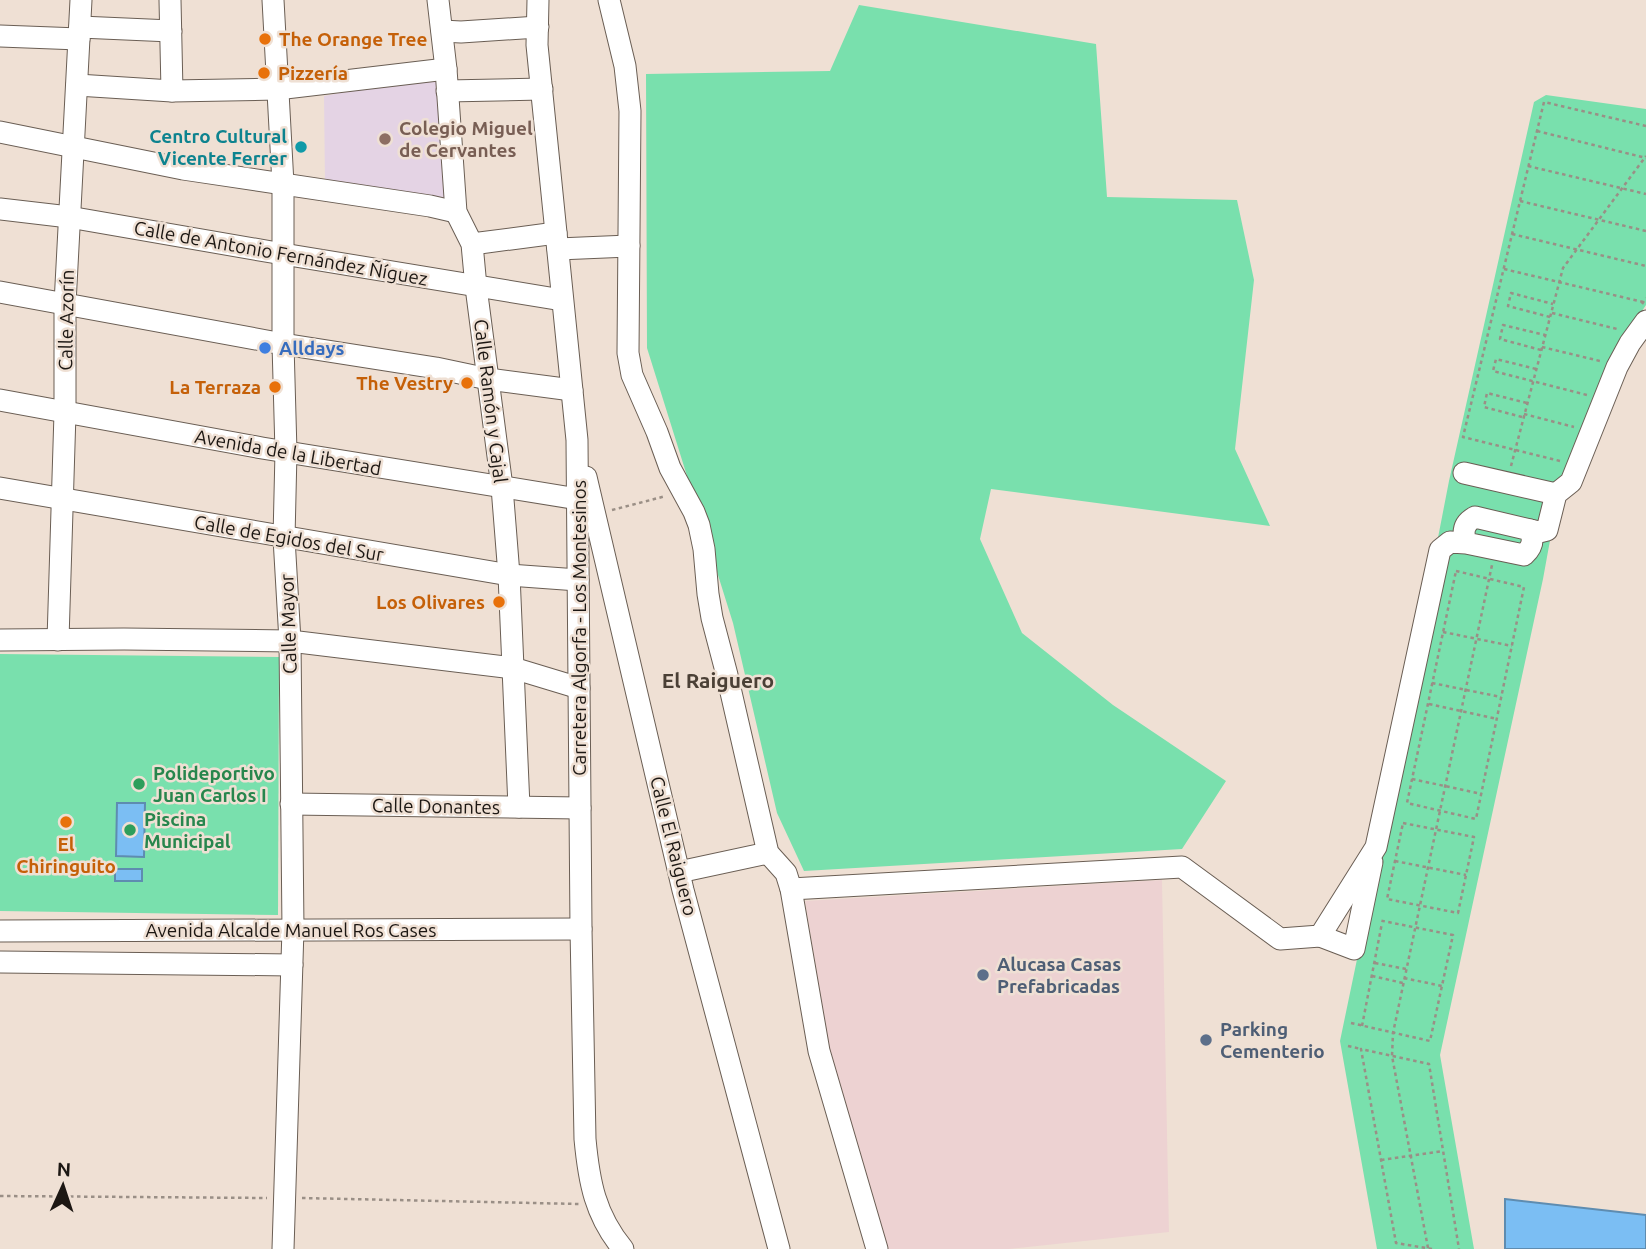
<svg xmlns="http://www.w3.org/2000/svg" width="1646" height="1249" font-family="Ubuntu,sans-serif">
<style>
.industrial{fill:#edd2d2}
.education{fill:#e4d3e4}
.green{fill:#79e0ad}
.water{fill:#7bbef3;stroke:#5e8cb0;stroke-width:2}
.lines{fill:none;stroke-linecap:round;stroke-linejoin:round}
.minor-casing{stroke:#6a5e54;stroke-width:23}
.path{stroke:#9a8f86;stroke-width:2.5;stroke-dasharray:3.5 3.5;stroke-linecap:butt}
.minor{stroke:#fff;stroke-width:21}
.food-dot{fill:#e8710a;stroke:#efe0d4;stroke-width:2.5}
.education-dot{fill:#8d6e63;stroke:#efe0d4;stroke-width:2.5}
.culture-dot{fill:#0f9aa8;stroke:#efe0d4;stroke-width:2.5}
.shop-dot{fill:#3f7fe0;stroke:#efe0d4;stroke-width:2.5}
.leisure-dot{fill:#2e9e5b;stroke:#efe0d4;stroke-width:2.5}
.service-dot{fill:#5c6f8a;stroke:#efe0d4;stroke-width:2.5}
.labels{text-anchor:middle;stroke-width:5;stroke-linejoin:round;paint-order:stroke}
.food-label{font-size:19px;font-weight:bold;fill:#c56008;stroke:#efe0d4;text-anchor:end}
.education-label{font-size:19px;font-weight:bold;fill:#785e54;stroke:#efe0d4;text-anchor:start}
.culture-label{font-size:19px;font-weight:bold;fill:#0d838f;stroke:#efe0d4;text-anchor:end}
.street-label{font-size:19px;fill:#1c1713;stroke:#efe0d4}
.shop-label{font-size:19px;font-weight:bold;fill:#366cbe;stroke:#efe0d4;text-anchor:start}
.leisure-label{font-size:19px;font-weight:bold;fill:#27864d;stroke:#efe0d4;text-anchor:start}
.service-label{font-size:19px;font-weight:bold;fill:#4e5e75;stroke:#efe0d4;text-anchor:start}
.neighbourhood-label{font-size:21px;font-weight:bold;fill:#4b4036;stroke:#efe0d4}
</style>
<rect width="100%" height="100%" fill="#efe0d4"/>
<path class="industrial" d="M1162,880L1169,1232L1009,1249H884L830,1053L805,901Z"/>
<path class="education" d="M441,74L452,206L325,186L324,96Z"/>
<g class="green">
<path d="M859,5L1096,44L1107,197L1237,200L1254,280L1235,449L1270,526L991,489L980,539L1022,633L1113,705L1226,781L1182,849L804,871L777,813L733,623L647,348L646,74L830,71Z"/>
<path d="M1546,95L1646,109V305L1608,362L1559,491L1543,579L1440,1055L1474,1249H1377L1340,1041L1441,556L1436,548L1449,481L1534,102Z"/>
<path d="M0,654L279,657L278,915L0,911Z"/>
</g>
<g class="water">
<path d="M117,803H145L144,857L116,856Z"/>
<rect x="115" y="869" width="27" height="12"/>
<path d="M1505,1199L1646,1215V1249H1505Z"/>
</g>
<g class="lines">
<defs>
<g id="minor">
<path d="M170,0L172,91"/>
<path d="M273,0L283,184V344L286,452L284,538L290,641L293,929L283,1249"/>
<path d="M438,0L446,69L456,212L472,244L476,287L502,487L509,575L519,807"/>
<path d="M538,0L537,45L577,440L581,929L585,1139C589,1182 595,1215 623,1249"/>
<path d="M609,0L625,66L630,111L628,353L632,375L657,432L670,468L694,512L699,525L704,549L708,594L712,618L727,675L768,853L786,873L791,889L819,1051L877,1249"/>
<path d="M80,27L171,31"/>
<path d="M442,31L461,32L538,27"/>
<path d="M0,36L79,39"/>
<path d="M77,85L172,91L277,89L446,69"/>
<path d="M447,91L542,89"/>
<path d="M0,132L183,169L430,206L456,212"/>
<path d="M0,209L69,217L283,254L562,300"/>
<path d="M472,244L556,233"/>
<path d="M558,249L629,246"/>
<path d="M0,292L283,344L436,368L488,379L572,390"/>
<path d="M0,400L262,448L578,499"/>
<path d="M1464,473L1556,494"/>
<path d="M586,477L683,890L779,1249"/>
<path d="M0,488L509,575L578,580"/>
<path d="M1530,530L1539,532L1547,530L1556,494L1571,482L1617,367L1630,343L1646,321"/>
<path d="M0,640L124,639L290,641L513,668L579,688"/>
<path d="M58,640L65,413V304L81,0"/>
<path d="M291,804L580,808"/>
<path d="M679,872L768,853"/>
<path d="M791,889L1182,867L1280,939L1320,936L1376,847L1440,550L1450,542L1466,543L1524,555C1533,547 1534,540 1530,530L1475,517C1464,523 1462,531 1466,543"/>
<path d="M0,931L581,929"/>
<path d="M1320,936L1354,949L1372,862"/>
<path d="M0,962L292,965"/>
</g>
</defs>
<use href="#minor" class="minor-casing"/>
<g class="path">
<path d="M1537,131L1646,158"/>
<path d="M1528,166L1646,194"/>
<path d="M1520,201L1646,231"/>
<path d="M1512,234L1646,266"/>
<path d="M1504,269L1643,302"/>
<path d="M1642,304L1646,298"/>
<path d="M1552,313L1617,329"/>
<path d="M1550,317L1508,306L1511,293L1553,304"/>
<path d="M1542,347L1600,361"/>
<path d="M1541,350L1500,339L1503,325L1545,335"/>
<path d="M1536,369L1496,359L1493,371L1587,395"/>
<path d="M1524,414L1574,427"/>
<path d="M1522,417L1484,407L1487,393L1527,403"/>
<path d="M1560,461L1463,437L1544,102L1646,126"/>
<path d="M1511,466L1563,268L1646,156"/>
<path d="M612,510L666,496"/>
<path d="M1456,571L1524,587L1476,819L1407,803Z"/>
<path d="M1443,632L1512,646"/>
<path d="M1432,683L1501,697"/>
<path d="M1429,704L1497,719"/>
<path d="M1412,779L1482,794"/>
<path d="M1403,823L1474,837L1458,913L1387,899Z"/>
<path d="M1395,861L1466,875"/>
<path d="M1375,963L1406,969"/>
<path d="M1372,976L1403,983"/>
<path d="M1404,978L1442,986"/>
<path d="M1351,1023L1430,1041L1453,935L1378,920"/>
<path d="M1362,1026L1382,923"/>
<path d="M1348,1046L1361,1049"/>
<path d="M1381,1160L1443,1151"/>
<path d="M0,1196L267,1198"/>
<path d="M302,1198L579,1204"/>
<path d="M1428,1248L1392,1056L1393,1033L1492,565"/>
<path d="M1432,1249L1396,1243L1361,1049L1429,1064L1459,1249"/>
</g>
<use href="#minor" class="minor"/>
</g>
<g class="food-dot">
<circle cx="265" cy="39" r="7"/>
<circle cx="264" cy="73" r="7"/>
<circle cx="467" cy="383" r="7"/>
<circle cx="275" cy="387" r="7"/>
<circle cx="499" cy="602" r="7"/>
<circle cx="66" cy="822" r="7"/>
</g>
<circle class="education-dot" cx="385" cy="139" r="7"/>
<circle class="culture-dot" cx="301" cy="147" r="7"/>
<circle class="shop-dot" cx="265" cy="348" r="7"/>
<g class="leisure-dot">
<circle cx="139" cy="784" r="7"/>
<circle cx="130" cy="830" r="7"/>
</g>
<g class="service-dot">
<circle cx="983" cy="975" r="7"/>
<circle cx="1206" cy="1040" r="7"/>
</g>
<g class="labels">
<g class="food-label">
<text x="279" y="46" text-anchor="start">The Orange Tree</text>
<text x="278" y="80" text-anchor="start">Pizzería</text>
<text x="453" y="390">The Vestry</text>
<text x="261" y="394">La Terraza</text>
<text x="485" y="609">Los Olivares</text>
<text x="66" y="851" text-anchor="middle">El<tspan x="66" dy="22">Chiringuito</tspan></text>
</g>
<g class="education-label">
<text x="399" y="135">Colegio Miguel<tspan x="399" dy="22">de Cervantes</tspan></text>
</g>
<g class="culture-label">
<text x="287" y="143">Centro Cultural<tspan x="287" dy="22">Vicente Ferrer</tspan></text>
</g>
<g class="street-label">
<text transform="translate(281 253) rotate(10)" y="7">Calle de Antonio Fernández Ñíguez</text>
<text transform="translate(66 320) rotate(-89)" y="7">Calle Azorín</text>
<text transform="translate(491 401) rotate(83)" y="7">Calle Ramón y Cajal</text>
<text transform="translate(288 452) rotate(10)" y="7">Avenida de la Libertad</text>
<text transform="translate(289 538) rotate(10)" y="7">Calle de Egidos del Sur</text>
<text transform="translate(288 624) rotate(-92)" y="7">Calle Mayor</text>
<text transform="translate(579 628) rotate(-90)" y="7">Carretera Algorfa - Los Montesinos</text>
<text transform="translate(436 806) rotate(1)" y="7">Calle Donantes</text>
<text transform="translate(674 846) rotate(76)" y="7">Calle El Raiguero</text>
<text x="291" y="937">Avenida Alcalde Manuel Ros Cases</text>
</g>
<g class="shop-label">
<text x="279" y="355">Alldays</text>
</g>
<g class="leisure-label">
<text x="153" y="780">Polideportivo<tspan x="153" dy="22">Juan Carlos I</tspan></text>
<text x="144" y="826">Piscina<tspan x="144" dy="22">Municipal</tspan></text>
</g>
<g class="service-label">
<text x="997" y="971">Alucasa Casas<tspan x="997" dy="22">Prefabricadas</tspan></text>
<text x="1220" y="1036">Parking<tspan x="1220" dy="22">Cementerio</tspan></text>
</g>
<g class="neighbourhood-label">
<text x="718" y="688">El Raiguero</text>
</g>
</g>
<g transform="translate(63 1186) rotate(3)" stroke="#efe0d4" stroke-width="5" paint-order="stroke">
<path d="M0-5L12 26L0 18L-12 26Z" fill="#1c1713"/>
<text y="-10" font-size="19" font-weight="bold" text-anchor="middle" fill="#1c1713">N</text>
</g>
</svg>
